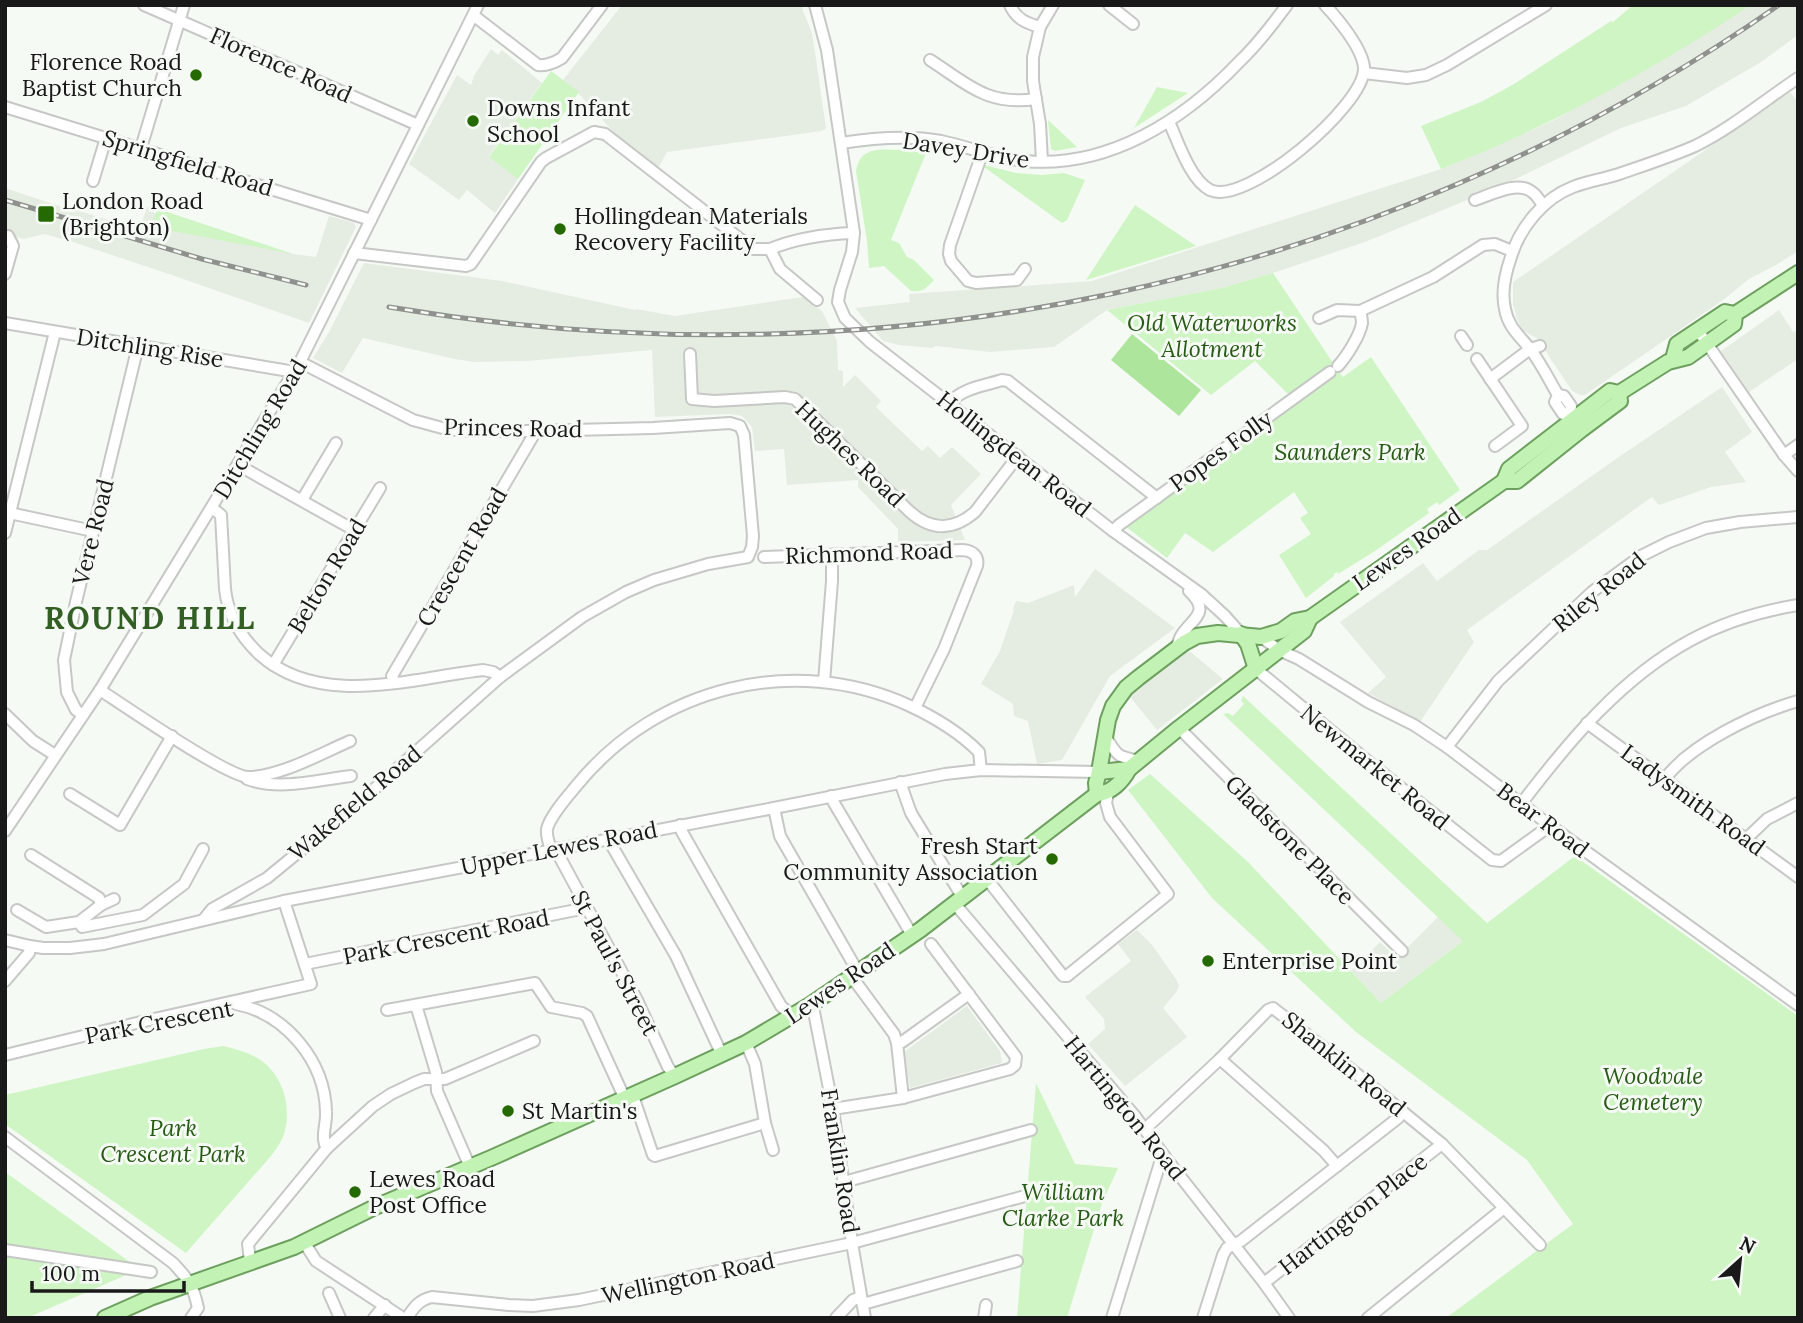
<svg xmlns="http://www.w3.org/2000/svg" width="1803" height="1323" font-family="Lora,serif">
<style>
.built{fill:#e5ede2}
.green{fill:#cef5c3}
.water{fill:#aee59d}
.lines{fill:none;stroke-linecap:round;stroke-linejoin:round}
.minor-casing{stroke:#c5c8c4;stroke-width:14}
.major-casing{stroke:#6da05e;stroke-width:18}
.minor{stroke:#fff;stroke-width:10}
.major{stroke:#c3f2b5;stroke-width:14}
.rail-casing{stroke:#8e918d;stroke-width:5}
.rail{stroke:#f6faf5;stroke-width:2.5;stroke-dasharray:8;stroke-linecap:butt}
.poi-dot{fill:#256a00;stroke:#f6faf5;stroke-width:2.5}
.labels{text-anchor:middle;stroke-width:6;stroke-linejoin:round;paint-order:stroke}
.poi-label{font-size:23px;fill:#181918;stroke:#f6faf5;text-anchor:start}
.street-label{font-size:23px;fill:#181918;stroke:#f6faf5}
.park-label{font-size:23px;font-style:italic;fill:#275a14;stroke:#f6faf5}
.district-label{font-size:30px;font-weight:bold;letter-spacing:2px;fill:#335f25;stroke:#f6faf5}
</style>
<rect width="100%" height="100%" fill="#f6faf5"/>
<g class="built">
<path d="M622,5H802L803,11L812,33L815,52L826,128L822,131L667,152L658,168L619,138L578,93V92L563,80Z"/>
<path d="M1751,5H1798V35L1761,62L1686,106L1621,128L1499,187L1365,242L1273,273L1222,288L1107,310L1054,347L990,352L936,346L932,348L899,345L883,341L855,308L910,302L909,294L1092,281L1441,169L1478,154L1554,120L1661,61Z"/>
<path d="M491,49L498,55L502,50L542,83L489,156L518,179L495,213L467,190L459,200L409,164L457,75L471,85L474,76Z"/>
<path d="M1790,92L1798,102V251L1776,265L1749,279L1723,300L1585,395H1580L1572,391L1537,338L1523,331L1517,319L1513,304V282Z"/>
<path d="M5,188L68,209L76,206L83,212L139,230L147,207H149L154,208V213L165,216L167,212L293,254L316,257L329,216L354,223L356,227L309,323L169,274L70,241L44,234L24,239L5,234Z"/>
<path d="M364,263L502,281L635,310L636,309L675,316L803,297L822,311L837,341L838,370L843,371V387L855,375L881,401L876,407L922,451L928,446L940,458L952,447L981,474L951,505L965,540L898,542V529L858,487V480L787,485L784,449L755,451L752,427L742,416L730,414L655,417L652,350L527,361L474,362L455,359L363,338L342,373L313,358L329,332Z"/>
<path d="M1779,310L1793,332L1798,330V359L1749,392L1721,351Z"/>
<path d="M1722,387L1752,432L1725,452L1746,482L1711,487L1659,505L1652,497L1467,630L1474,642L1420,722L1368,693L1386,677L1340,622L1423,563L1437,581L1479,550H1487L1613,461Z"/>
<path d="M1095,569L1175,628L1110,676L1062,760L1037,764L1028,721L1014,716L1013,704L981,684L1000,651L1014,610L1013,609L1016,601L1028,603L1074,585L1075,597Z"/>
<path d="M1187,649L1223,679L1157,730L1131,698L1127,697Z"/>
<path d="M1438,917L1464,940L1381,1003L1351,971L1380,942L1397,958Z"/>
<path d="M1137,930L1152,945L1176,979L1179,986L1177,991L1163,1008L1187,1037L1125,1086L1088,1044L1105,1029L1104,1019L1085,997L1131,961L1118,944Z"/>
<path d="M967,1006L1000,1051L1002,1063L910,1088L904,1052Z"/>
</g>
<g class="green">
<path d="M1633,5H1751C1654,69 1550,127 1441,169L1421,126L1481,102L1514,84L1611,21L1613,22Z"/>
<path d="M551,71L579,92L518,179L489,157Z"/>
<path d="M1157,87L1188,93L1134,128Z"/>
<path d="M1048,120L1077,147L1055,151L1051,149Z"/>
<path d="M903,150L926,153L891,240L899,243L907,257L914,260L934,280C925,289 924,292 911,291L884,266L869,268L867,241L856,171C861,145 881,150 903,150Z"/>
<path d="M984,165L1016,173L1042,175L1064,173L1085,180L1067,220L1062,223L984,167Z"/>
<path d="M1135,205L1196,246L1086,280Z"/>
<path d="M157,210L167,212L293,254L151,227Z"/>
<path d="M1273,273L1333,363L1288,394L1255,361L1211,395L1107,310L1222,288Z"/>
<path d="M1371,357L1460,490L1439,505L1437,502L1427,509L1429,513L1375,551L1338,574L1337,572L1334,574V576L1306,598L1279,555L1311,534L1300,518L1308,513L1294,492L1213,552L1185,533L1167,558L1125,526L1339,372L1343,377Z"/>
<path d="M1243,696L1487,923L1575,856L1798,1016V1318H1446L1573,1224L1527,1160L1356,1032L1212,898L1128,790L1150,774L1248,862L1381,1003L1463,941L1223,714L1228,713L1233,716L1244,704L1241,701Z"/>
<path d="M223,1046C235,1049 248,1052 259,1059C284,1075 293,1110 283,1137C280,1144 275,1150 271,1156L186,1253L5,1124V1095L204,1049Z"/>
<path d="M1036,1083L1075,1164L1118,1168L1102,1203L1067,1318H1017Z"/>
<path d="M5,1172L134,1265L133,1272L27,1318H5Z"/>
</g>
<path class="water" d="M1132,334L1201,390L1179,416L1111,360Z"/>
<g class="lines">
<defs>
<g id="minor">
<path d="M144,5L418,125"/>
<path d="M815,5L827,50L854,233L852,252L840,290L838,302L845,318L870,342L1113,531L1201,594L1225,616L1241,634"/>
<path d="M1010,5C1016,19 1026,23 1040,27"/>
<path d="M1109,5L1133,24"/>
<path d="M473,15L538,65C547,66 554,63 562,58L602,5"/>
<path d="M930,60C969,85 987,106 1036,99"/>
<path d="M1364,73L1407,78L1426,75L1447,65L1546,5"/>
<path d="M5,107L371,220"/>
<path d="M1169,122C1178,141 1190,180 1210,190C1245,207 1365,106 1364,68C1363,49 1338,19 1325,5"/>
<path d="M841,143C873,138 909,135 941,141C969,147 996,158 1024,161C1108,169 1184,120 1239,62C1257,45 1272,25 1287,5"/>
<path d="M141,148L184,5"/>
<path d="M983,151L950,245L949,254L951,261L968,281L976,283L1017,280L1025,269"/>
<path d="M1042,161L1040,124L1033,81V57L1040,27L1053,5"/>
<path d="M93,181L106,138"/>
<path d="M1475,200C1490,195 1518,180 1532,192C1537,195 1540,201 1543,206"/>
<path d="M770,249C797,238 824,234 854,233"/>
<path d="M354,253L466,266L471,264L541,162L546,158L594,132L605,134L753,249H770L780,269L817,300"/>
<path d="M5,274L13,246L8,236"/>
<path d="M1319,318L1337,310L1360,311"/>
<path d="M5,323L295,372"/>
<path d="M1697,329L1784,455L1798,471"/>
<path d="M1461,336L1467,345"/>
<path d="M690,354L692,399L714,401L785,397L795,399L909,511C931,531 953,531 975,512L1018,456"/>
<path d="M1477,359L1522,426L1495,446"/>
<path d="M1338,366C1346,357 1360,336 1362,323C1362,320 1361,315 1360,311L1433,277L1483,245L1495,244L1512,251"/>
<path d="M1490,379L1530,349L1540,346"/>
<path d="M1558,395L1564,396L1571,406L1570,413L1573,418"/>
<path d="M949,404C961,388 984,386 1002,380L1008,381L1157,498"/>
<path d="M1570,413L1563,414L1555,402L1558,395C1549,380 1541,363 1530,349C1520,336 1508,327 1505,309C1501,292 1505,274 1511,257C1520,227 1544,198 1573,187C1588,181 1604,179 1619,174C1645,165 1670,157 1695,146C1730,129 1765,100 1798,78"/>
<path d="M1784,455L1798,445"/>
<path d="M238,465L354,530"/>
<path d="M302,500L336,443"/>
<path d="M212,508L221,515L225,589C228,616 240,636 259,654C320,709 412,678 483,670L493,672L500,677"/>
<path d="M5,512L93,531"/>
<path d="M1113,531L1119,525L1330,372"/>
<path d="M5,533L55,332"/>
<path d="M764,557L963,550C973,551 979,556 977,566L944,649L915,708"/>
<path d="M1261,637L1279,650L1299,659L1368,702L1414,725L1447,747L1548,824L1798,1005"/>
<path d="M1176,648C1178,644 1179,640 1181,636C1192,618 1212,613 1189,591"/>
<path d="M273,665L380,488"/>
<path d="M1256,669L1376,768L1492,860L1501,861L1544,830L1548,824"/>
<path d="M394,682L392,676L533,436V431"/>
<path d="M824,682L832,581V555"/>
<path d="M100,690C123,705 229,778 249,777C281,776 320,754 350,741"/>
<path d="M5,714L33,741L55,755"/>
<path d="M83,715L76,710L67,692L64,660L76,602L138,346"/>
<path d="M1587,723L1798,877"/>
<path d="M1179,728L1402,951"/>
<path d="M1105,736C1118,756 1115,756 1140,761"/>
<path d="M1447,747L1498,681L1592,592L1641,556L1669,542L1706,528L1740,522L1798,517"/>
<path d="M247,779C279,791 317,780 351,776"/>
<path d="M1664,780C1690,744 1756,713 1798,701"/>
<path d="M900,782L911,813L963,898"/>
<path d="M70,794L120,825L172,736"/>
<path d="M831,796L834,803L912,935"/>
<path d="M1521,804C1569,741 1621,678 1691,640C1724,622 1761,611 1798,605"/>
<path d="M774,808L780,836L858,972"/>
<path d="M680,825L682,832L781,1006L792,1016"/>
<path d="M5,831L100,690L300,362L478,5"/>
<path d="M610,839L612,846L676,956L722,1055"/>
<path d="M1746,839L1767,819L1798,803"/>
<path d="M557,848L558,854L637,1000L668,1067L675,1076"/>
<path d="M551,850C549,843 546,836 547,829C550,816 568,796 577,785C657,687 793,653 908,705C934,717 959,732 979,752L981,770"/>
<path d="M987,879L1063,976H1067L1168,894L1110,817L1106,803L1108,793"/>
<path d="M955,904L1134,1115L1165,1157L1264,1283L1289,1318"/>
<path d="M101,905L114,899"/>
<path d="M17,910L46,927L79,922L101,905L99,898L31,855"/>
<path d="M204,919L212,909L267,878L362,800L500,677L582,617L626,592L654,580L708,564L748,557L752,547L753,536L744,435L740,426L730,423L653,428L533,431H469L446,429L413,420L300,362"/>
<path d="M79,922L82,927L143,915L184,884L203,849"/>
<path d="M5,940L30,946L43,948H70L104,944L284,901L774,808L945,774L981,770L1099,772"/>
<path d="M305,964L586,908"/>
<path d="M852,977L894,1034L897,1043L903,1098"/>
<path d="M5,981L29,953L30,946"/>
<path d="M236,1004C286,1014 325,1061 326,1112C327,1124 320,1138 327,1148"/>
<path d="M416,1005L436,1072L437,1091L470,1167"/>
<path d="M810,1005L814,1012L833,1109L852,1243L865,1318"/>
<path d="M387,1010L535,983L551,1007L582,1013L587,1016L625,1099"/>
<path d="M897,1043L902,1042L969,994"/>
<path d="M5,1055L145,1021L311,984L284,901"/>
<path d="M1220,1059L1324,1151L1337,1166"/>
<path d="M633,1096L653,1155L655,1156L765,1123L755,1064L746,1043"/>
<path d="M833,1109L903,1098L1010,1069L1015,1065L1016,1057L931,944"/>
<path d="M765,1123L773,1150"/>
<path d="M1145,1129L1220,1059L1268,1010L1273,1008L1352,1070L1442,1144L1540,1245"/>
<path d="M5,1137L173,1263C189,1280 193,1285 198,1308L191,1318"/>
<path d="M844,1182L1031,1130"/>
<path d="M304,1242L316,1261L403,1318"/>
<path d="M5,1250L151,1272"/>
<path d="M250,1262L248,1244L327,1148L373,1106L391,1094L414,1083L424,1079H445L534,1041"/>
<path d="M1264,1283L1442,1144"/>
<path d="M329,1293L340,1318"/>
<path d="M863,1304L1017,1261"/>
<path d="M374,1318L385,1305"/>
<path d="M407,1318C414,1307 419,1300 432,1297L509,1305L533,1306L579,1300L852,1243L1025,1196"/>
<path d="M836,1318L853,1300L861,1297"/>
<path d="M984,1318L986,1305"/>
<path d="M1112,1318L1160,1163L1165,1157"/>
<path d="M1203,1318L1223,1255L1227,1248L1241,1241L1398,1118L1403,1112"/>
<path d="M1368,1318L1504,1208"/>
</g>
<g id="major">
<path d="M1673,359L1677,344L1725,312L1735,314L1798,273"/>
<path d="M1504,481L1509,469L1610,391L1619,393L1668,362L1688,357L1734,324L1735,314"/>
<path d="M1241,634L1248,644L1256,669"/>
<path d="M1099,772L1129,769"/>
<path d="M1097,794L1096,783L1099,772L1108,720L1113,706L1126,688L1138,678L1184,643L1197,636L1218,633L1261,637L1281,631L1295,621L1310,618L1504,481H1517L1581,430L1620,401L1619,393"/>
<path d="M105,1318L150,1298L294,1247L375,1207L491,1158L675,1076L746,1043L810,1005L920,930L1097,794C1111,793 1122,782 1129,769L1179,728L1304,631L1310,618"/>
</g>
</defs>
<use href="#minor" class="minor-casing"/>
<use href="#major" class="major-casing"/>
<use href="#minor" class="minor"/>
<use href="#major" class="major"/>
<defs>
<g id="rail">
<path d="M5,200L202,259L306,285"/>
<path d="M389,307C876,389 1372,289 1779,5"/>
</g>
</defs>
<use href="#rail" class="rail-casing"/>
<use href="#rail" class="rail"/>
</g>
<g class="poi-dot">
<circle cx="196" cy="75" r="7"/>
<circle cx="473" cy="121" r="7"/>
<rect x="37" y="205" width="18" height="18" rx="3.5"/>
<circle cx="560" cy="229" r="7"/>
<circle cx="1052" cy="859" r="7"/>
<circle cx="1208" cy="961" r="7"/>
<circle cx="508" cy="1111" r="7"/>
<circle cx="355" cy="1192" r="7"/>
</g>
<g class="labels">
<g class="poi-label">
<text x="182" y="70" text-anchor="end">Florence Road<tspan x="182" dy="26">Baptist Church</tspan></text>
<text x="487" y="116">Downs Infant<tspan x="487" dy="26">School</tspan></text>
<text x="62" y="209">London Road<tspan x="62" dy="26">(Brighton)</tspan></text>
<text x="574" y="224">Hollingdean Materials<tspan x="574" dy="26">Recovery Facility</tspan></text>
<text x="1038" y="854" text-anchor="end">Fresh Start<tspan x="1038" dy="26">Community Association</tspan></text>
<text x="1222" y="969">Enterprise Point</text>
<text x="522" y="1119">St Martin's</text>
<text x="369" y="1187">Lewes Road<tspan x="369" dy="26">Post Office</tspan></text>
</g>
<g class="street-label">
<text transform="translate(281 65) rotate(24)" y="8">Florence Road</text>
<text transform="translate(966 150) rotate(9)" y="8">Davey Drive</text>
<text transform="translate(188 163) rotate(17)" y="8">Springfield Road</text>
<text transform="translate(150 348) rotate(9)" y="8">Ditchling Rise</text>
<text transform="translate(513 428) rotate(1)" y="8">Princes Road</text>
<text transform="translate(260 429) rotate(-59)" y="8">Ditchling Road</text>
<text transform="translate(1221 451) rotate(-36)" y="8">Popes Folly</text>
<text transform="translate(850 454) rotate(44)" y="8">Hughes Road</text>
<text transform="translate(1014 454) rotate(38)" y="8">Hollingdean Road</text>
<text transform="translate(93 532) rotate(-76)" y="8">Vere Road</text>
<text transform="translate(1407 549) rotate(-35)" y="8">Lewes Road</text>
<text transform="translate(869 553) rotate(-2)" y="8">Richmond Road</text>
<text transform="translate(462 557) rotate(-60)" y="8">Crescent Road</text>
<text transform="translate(327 576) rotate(-59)" y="8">Belton Road</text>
<text transform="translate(1599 592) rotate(-39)" y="8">Riley Road</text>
<text transform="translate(1375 767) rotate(39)" y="8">Newmarket Road</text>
<text transform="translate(1693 800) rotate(36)" y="8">Ladysmith Road</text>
<text transform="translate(355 803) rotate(-40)" y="8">Wakefield Road</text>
<text transform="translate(1543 820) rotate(37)" y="8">Bear Road</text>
<text transform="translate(1290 840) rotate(45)" y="8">Gladstone Place</text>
<text transform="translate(559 848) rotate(-11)" y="8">Upper Lewes Road</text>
<text transform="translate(446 937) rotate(-11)" y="8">Park Crescent Road</text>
<text transform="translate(615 963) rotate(62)" y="8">St Paul's Street</text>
<text transform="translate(840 983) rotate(-34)" y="8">Lewes Road</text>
<text transform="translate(159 1022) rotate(-11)" y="8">Park Crescent</text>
<text transform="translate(1344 1064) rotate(39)" y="8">Shanklin Road</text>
<text transform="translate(1125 1108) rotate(51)" y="8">Hartington Road</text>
<text transform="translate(840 1161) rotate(81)" y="8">Franklin Road</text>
<text transform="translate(1353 1214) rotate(-38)" y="8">Hartington Place</text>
<text transform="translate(688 1278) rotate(-12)" y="8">Wellington Road</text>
</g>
<g class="park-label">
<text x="1212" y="331">Old Waterworks<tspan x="1212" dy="26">Allotment</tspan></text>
<text x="1350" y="460">Saunders Park</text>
<text x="1653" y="1084">Woodvale<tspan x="1653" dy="26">Cemetery</tspan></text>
<text x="173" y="1136">Park<tspan x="173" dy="26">Crescent Park</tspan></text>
<text x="1063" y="1200">William<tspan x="1063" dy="26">Clarke Park</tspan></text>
</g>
<g class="district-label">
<text x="150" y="629">ROUND HILL</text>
</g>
</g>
<rect width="1803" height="1323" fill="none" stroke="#181918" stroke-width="14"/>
<g transform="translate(1740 1260) rotate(27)" stroke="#f6faf5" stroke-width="5" paint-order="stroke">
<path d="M0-5L12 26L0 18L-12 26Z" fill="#181918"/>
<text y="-10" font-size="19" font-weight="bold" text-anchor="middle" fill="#181918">N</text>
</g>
<path d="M32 1281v10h152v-10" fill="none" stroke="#181918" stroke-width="3.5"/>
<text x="42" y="1281" font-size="21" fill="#181918" stroke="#f6faf5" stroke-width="5" paint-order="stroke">100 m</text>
</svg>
